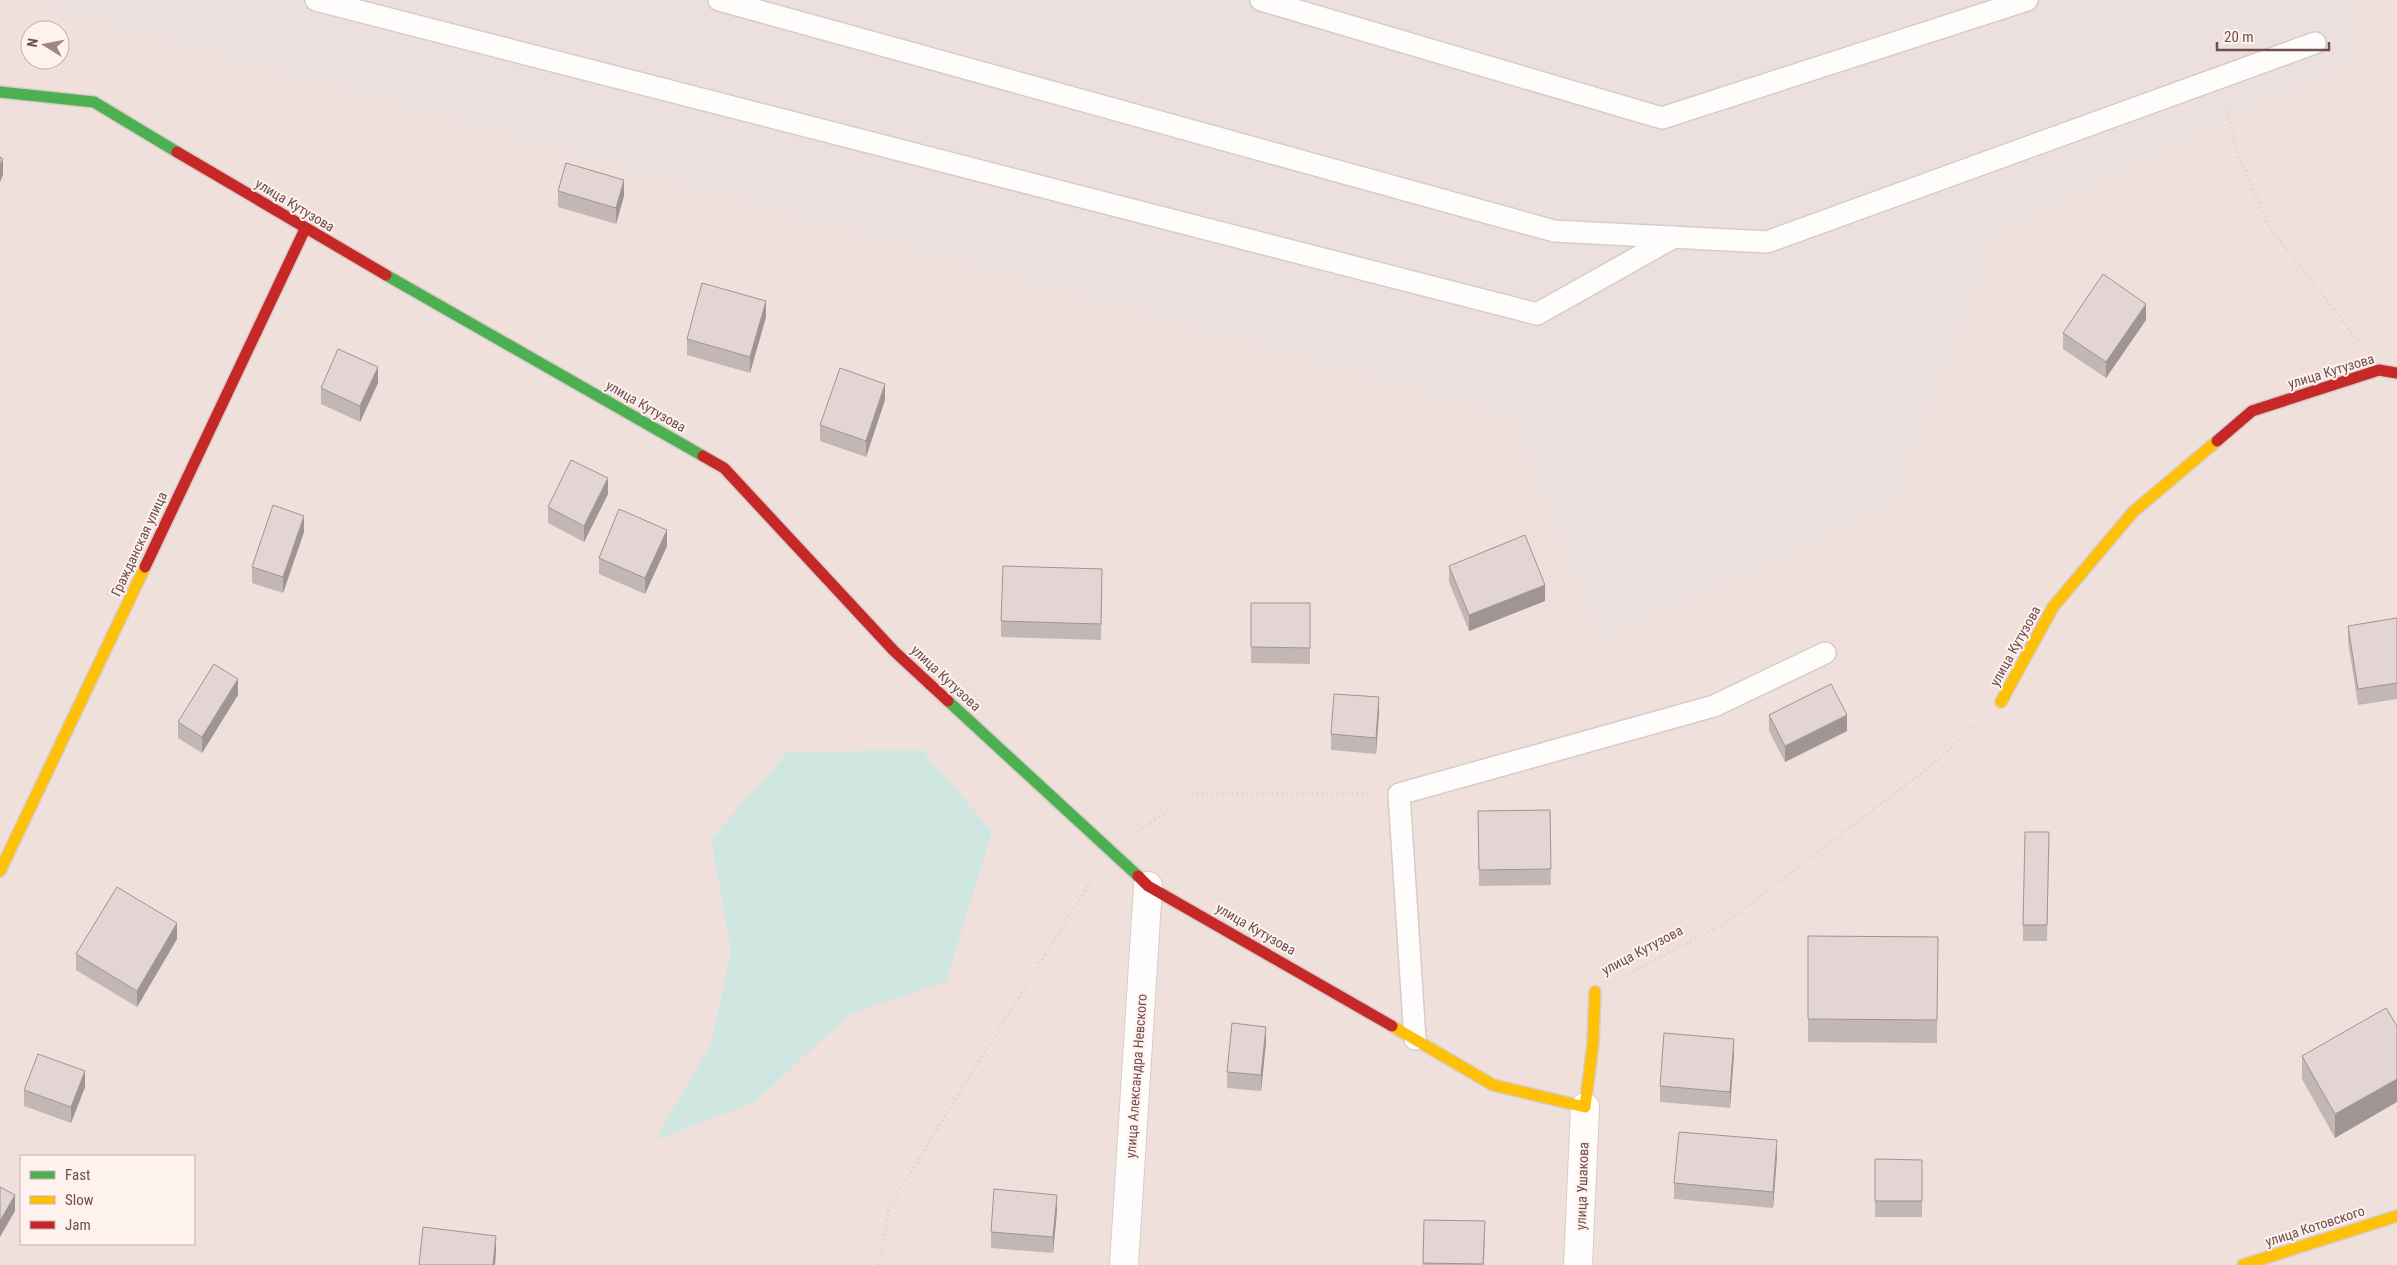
<svg xmlns="http://www.w3.org/2000/svg" width="2397" height="1265" font-family="'Roboto Condensed',sans-serif">
<style>
.residential{fill:#f0e0dc;fill-rule:evenodd}
.industrial{fill:#ebe0de}
.water{fill:#cfe7e0}
.lines{fill:none;stroke-linecap:round;stroke-linejoin:round}
.lane-casing{stroke:#d7ccca;stroke-width:24}
.street-casing{stroke:#d7ccca;stroke-width:30}
.fast-casing{stroke:#d7ccca;stroke-width:14}
.slow-casing{stroke:#d7ccca;stroke-width:14}
.jam-casing{stroke:#d7ccca;stroke-width:14}
.path{stroke:#d9cfcf;stroke-width:3;stroke-dasharray:1 4;stroke-linecap:butt}
.lane{stroke:#fefdfc;stroke-width:21}
.street{stroke:#fefdfc;stroke-width:28}
.fast{stroke:#4caf50;stroke-width:11}
.slow{stroke:#ffc107;stroke-width:11}
.jam{stroke:#c62828;stroke-width:11}
.wall{fill:#c3b7b6}
.shaded-wall{fill:#9f9594}
.building{fill:#e3d5d4;stroke:#9f9594}
.labels{text-anchor:middle;stroke-width:4;stroke-linejoin:round;paint-order:stroke}
.street-label{font-size:14px;fill:#724e4e;stroke:#fef2ee}
</style>
<rect width="100%" height="100%" fill="#f7efec"/>
<path class="residential" d="M0,0H20L1511,418L1601,642L1893,506L1998,232L2362,57L2356,0H2397V1265H0ZM30,30H60V60H30ZM21,1156H194V1244H21Z"/>
<path class="industrial" d="M20,0H2356L2362,57L1998,232L1893,506L1601,642L1510,418Z"/>
<path class="water" d="M922,750L992,831L946,982L849,1014L756,1102L655,1140L711,1044L731,951L711,839L788,752Z"/>
<g class="lines">
<defs>
<g id="lane">
<path d="M316,0L1537,314L1674,237"/>
<path d="M719,0L1554,231L1767,242L2315,43"/>
<path d="M1261,0L1662,118L2027,0"/>
<path d="M1415,1039L1399,794L1714,706L1825,653"/>
</g>
<g id="street">
<path d="M1124,1265L1148,886"/>
<path d="M1578,1265L1585,1107"/>
</g>
<g id="fast">
<path d="M0,92L94,102L177,152"/>
<path d="M386,275L703,456"/>
<path d="M948,701L1138,876"/>
</g>
<g id="slow">
<path d="M2001,702L2053,607L2133,512L2217,441"/>
<path d="M0,871L145,567"/>
<path d="M1392,1026L1493,1085L1585,1107L1593,1043L1595,992"/>
<path d="M2243,1265L2397,1216"/>
</g>
<g id="jam">
<path d="M177,152L386,275"/>
<path d="M2217,441L2252,411L2379,370L2397,373"/>
<path d="M703,456L724,468L894,651L948,701"/>
<path d="M145,567L305,229"/>
<path d="M1138,876L1148,886L1392,1026"/>
</g>
</defs>
<use href="#lane" class="lane-casing"/>
<use href="#street" class="street-casing"/>
<use href="#fast" class="fast-casing"/>
<use href="#slow" class="slow-casing"/>
<use href="#jam" class="jam-casing"/>
<g class="path">
<path d="M2227,108L2237,151L2269,226L2358,341"/>
<path d="M1138,831L1193,794H1368"/>
<path d="M1624,976L1725,923L1932,765L1977,724"/>
<path d="M879,1265L889,1207L1092,879"/>
</g>
<use href="#lane" class="lane"/>
<use href="#street" class="street"/>
<use href="#fast" class="fast"/>
<use href="#slow" class="slow"/>
<use href="#jam" class="jam"/>
</g>
<g class="wall">
<path d="M558,191L624,196L616,224L558,207Z"/>
<path d="M766,317L750,373L687,355V339Z"/>
<path d="M2146,320L2106,378L2063,349V333Z"/>
<path d="M378,383L360,422L321,404V388Z"/>
<path d="M885,400L866,457L820,441V425Z"/>
<path d="M608,494L584,542L548,523V507Z"/>
<path d="M304,532L283,593L252,583V567Z"/>
<path d="M667,546L645,594L599,574V558Z"/>
<path d="M1449,566L1545,601L1469,631L1449,582Z"/>
<path d="M1102,585L1101,640L1001,637V621Z"/>
<path d="M1251,603H1310V664L1251,663Z"/>
<path d="M2397,618V699L2358,705L2348,642V626Z"/>
<path d="M238,695L202,753L178,738V722Z"/>
<path d="M1379,713L1376,754L1331,750V734Z"/>
<path d="M1769,715L1847,731L1785,762L1769,731Z"/>
<path d="M1550,810L1551,885L1479,886L1478,811Z"/>
<path d="M2049,848L2047,941H2023V925Z"/>
<path d="M1808,936L1938,937L1937,1043L1808,1042Z"/>
<path d="M177,939L137,1007L76,970V954Z"/>
<path d="M2397,1026L2335,1138L2302,1079V1056Z"/>
<path d="M1266,1043L1261,1091L1227,1088V1072Z"/>
<path d="M1734,1055L1730,1108L1660,1102V1086Z"/>
<path d="M85,1087L71,1123L24,1106V1090Z"/>
<path d="M1777,1156L1773,1208L1674,1199V1183Z"/>
<path d="M1922,1160V1217H1875V1201Z"/>
<path d="M1057,1211L1053,1253L991,1248V1232Z"/>
<path d="M1424,1220L1485,1237L1484,1265H1423Z"/>
</g>
<g class="shaded-wall">
<path d="M3,159V175L0,182V166Z"/>
<path d="M624,180V196L616,224V208Z"/>
<path d="M766,301V317L750,373V357Z"/>
<path d="M2146,304V320L2106,378V362Z"/>
<path d="M378,367V383L360,422V406Z"/>
<path d="M885,384V400L866,457V441Z"/>
<path d="M608,478V494L584,542V526Z"/>
<path d="M304,516V532L283,593V577Z"/>
<path d="M667,530V546L645,594V578Z"/>
<path d="M1545,585V601L1469,631V615Z"/>
<path d="M238,679V695L202,753V737Z"/>
<path d="M1379,697V713L1376,754V738Z"/>
<path d="M1847,715V731L1785,762V746Z"/>
<path d="M177,923V939L137,1007V991Z"/>
<path d="M1266,1027V1043L1261,1091V1075Z"/>
<path d="M1734,1039V1055L1730,1108V1092Z"/>
<path d="M85,1071V1087L71,1123V1107Z"/>
<path d="M2397,1079V1102L2335,1138V1114Z"/>
<path d="M1777,1140V1156L1773,1208V1192Z"/>
<path d="M15,1195V1211L0,1237V1221Z"/>
<path d="M1057,1195V1211L1053,1253V1237Z"/>
<path d="M496,1236V1252L495,1265H493Z"/>
</g>
<g class="building">
<path d="M0,157L3,159L0,166Z"/>
<path d="M566,163L624,180L616,208L558,191Z"/>
<path d="M2103,274L2146,304L2106,362L2063,333Z"/>
<path d="M702,283L766,301L750,357L687,339Z"/>
<path d="M338,349L378,367L360,406L321,388Z"/>
<path d="M840,368L885,384L866,441L820,425Z"/>
<path d="M571,460L608,478L584,526L548,507Z"/>
<path d="M273,505L304,516L283,577L252,567Z"/>
<path d="M619,509L667,530L645,578L599,558Z"/>
<path d="M1525,535L1545,585L1469,615L1449,566Z"/>
<path d="M1003,566L1102,569L1101,624L1001,621Z"/>
<path d="M1251,603H1310V648L1251,647Z"/>
<path d="M2397,618V683L2358,689L2348,626Z"/>
<path d="M214,664L238,679L202,737L178,722Z"/>
<path d="M1831,684L1847,715L1785,746L1769,715Z"/>
<path d="M1334,694L1379,697L1376,738L1331,734Z"/>
<path d="M1550,810L1551,869L1479,870L1478,811Z"/>
<path d="M2025,832H2049L2047,925H2023Z"/>
<path d="M117,887L177,923L137,991L76,954Z"/>
<path d="M1808,936L1938,937L1937,1020L1808,1019Z"/>
<path d="M2386,1008L2397,1026V1079L2335,1114L2302,1056Z"/>
<path d="M1232,1023L1266,1027L1261,1075L1227,1072Z"/>
<path d="M1664,1033L1734,1039L1730,1092L1660,1086Z"/>
<path d="M38,1054L85,1071L71,1107L24,1090Z"/>
<path d="M1679,1132L1777,1140L1773,1192L1674,1183Z"/>
<path d="M1875,1159L1922,1160V1201H1875Z"/>
<path d="M0,1187L15,1195L0,1221Z"/>
<path d="M994,1189L1057,1195L1053,1237L991,1232Z"/>
<path d="M1424,1220L1485,1221L1483,1264L1423,1263Z"/>
<path d="M423,1227L496,1236L493,1265H419Z"/>
</g>
<g class="labels">
<g class="street-label">
<text transform="translate(295 205) rotate(31)" y="5">улица Кутузова</text>
<text transform="translate(2331 371) rotate(-17)" y="5">улица Кутузова</text>
<text transform="translate(646 406) rotate(30)" y="5">улица Кутузова</text>
<text transform="translate(139 544) rotate(-65)" y="5">Гражданская улица</text>
<text transform="translate(2015 646) rotate(-61)" y="5">улица Кутузова</text>
<text transform="translate(946 678) rotate(43)" y="5">улица Кутузова</text>
<text transform="translate(1256 929) rotate(30)" y="5">улица Кутузова</text>
<text transform="translate(1642 950) rotate(-28)" y="5">улица Кутузова</text>
<text transform="translate(1136 1076) rotate(-86)" y="5">улица Александра Невского</text>
<text transform="translate(1582 1186) rotate(-88)" y="5">улица Ушакова</text>
<text transform="translate(2315 1226) rotate(-18)" y="5">улица Котовского</text>
</g>
</g>
<rect x="20" y="1155" width="175" height="90" fill="#fef2ee" stroke="#c6b0ae"/>
<rect x="30" y="1171" width="25" height="8" fill="#4caf50" stroke="#c6b0ae"/>
<text x="65" y="1180" font-size="15" fill="#724e4e">Fast</text>
<rect x="30" y="1196" width="25" height="8" fill="#ffc107" stroke="#c6b0ae"/>
<text x="65" y="1205" font-size="15" fill="#724e4e">Slow</text>
<rect x="30" y="1221" width="25" height="8" fill="#c62828" stroke="#c6b0ae"/>
<text x="65" y="1230" font-size="15" fill="#724e4e">Jam</text>
<g transform="translate(45 45) rotate(280)"><circle r="24" fill="#fef2ee" stroke="#c6b0ae"/>
<path d="M0-4L9 19L0 12L-9 19Z" fill="#a18685"/>
<text y="-8" font-size="14" font-weight="bold" text-anchor="middle" fill="#724e4e">N</text>
</g>
<path d="M2217 42v8h112v-8" fill="none" stroke="#724e4e" stroke-width="2.5"/>
<text x="2224" y="42" font-size="15" fill="#724e4e" stroke="#fef2ee" stroke-width="4" paint-order="stroke">20 m</text>
</svg>
